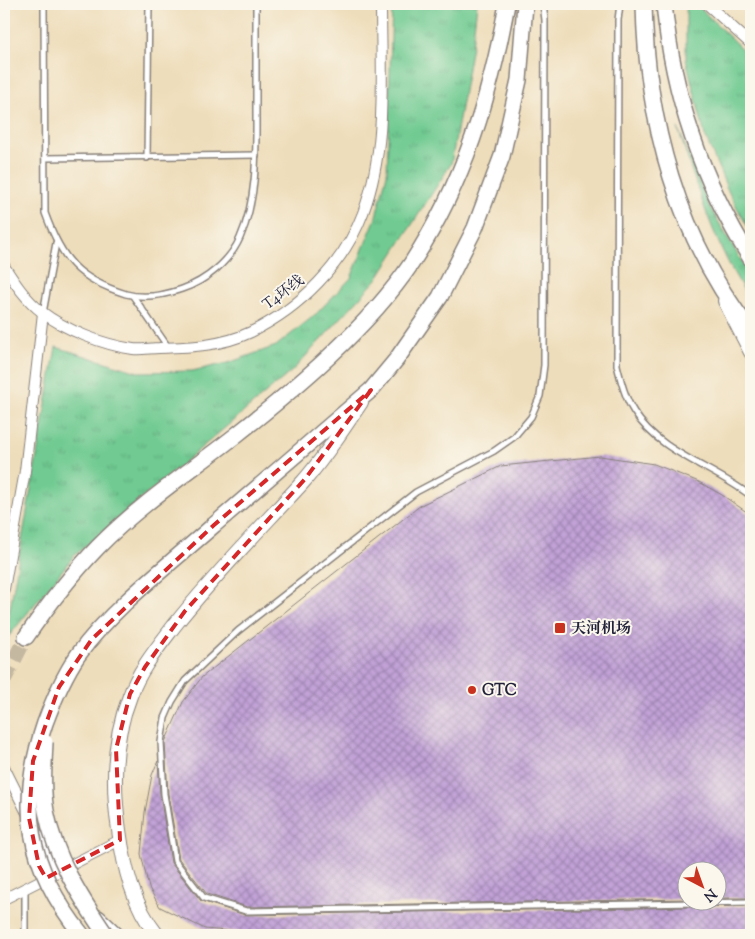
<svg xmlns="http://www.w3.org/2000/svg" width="755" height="939" font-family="'Sorts Mill Goudy','Noto Serif SC',serif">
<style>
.grass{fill:url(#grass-tufts);stroke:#497666}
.building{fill:url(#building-cross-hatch)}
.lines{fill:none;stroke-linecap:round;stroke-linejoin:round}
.primary-tunnel{stroke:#c5b8a1;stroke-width:15;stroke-dasharray:15 8;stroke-linecap:butt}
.service-casing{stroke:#88807a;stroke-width:8}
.minor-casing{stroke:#88807a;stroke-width:12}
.secondary-casing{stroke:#88807a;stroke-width:16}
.primary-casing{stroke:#88807a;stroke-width:18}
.service{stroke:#fff;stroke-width:5}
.minor{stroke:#fff;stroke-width:10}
.secondary{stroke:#fff;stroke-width:14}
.primary{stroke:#fff;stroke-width:15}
.primary-bridge-casing{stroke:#88807a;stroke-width:18;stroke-linecap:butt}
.primary-bridge{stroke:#fff;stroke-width:15}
.marked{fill:none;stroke:#d62828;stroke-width:4;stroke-dasharray:10 6;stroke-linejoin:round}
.poi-dot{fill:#c8321e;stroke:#fbf7ec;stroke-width:2}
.labels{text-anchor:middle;stroke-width:4;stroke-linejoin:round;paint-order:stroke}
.street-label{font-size:15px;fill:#22223b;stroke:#fbf7ec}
.poi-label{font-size:15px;font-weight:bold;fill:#22223b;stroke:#fbf7ec;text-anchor:start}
</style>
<defs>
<pattern id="grass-tufts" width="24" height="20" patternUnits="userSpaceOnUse" patternTransform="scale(1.25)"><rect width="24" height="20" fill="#70ca91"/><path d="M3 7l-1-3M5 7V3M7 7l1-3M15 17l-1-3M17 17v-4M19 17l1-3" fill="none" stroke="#61ad7e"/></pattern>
<pattern id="building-cross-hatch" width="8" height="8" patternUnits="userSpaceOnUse" patternTransform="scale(1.25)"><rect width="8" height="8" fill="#c2a2d7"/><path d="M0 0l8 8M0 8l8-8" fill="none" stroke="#9d84b0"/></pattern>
</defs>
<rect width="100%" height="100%" fill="#fbf7ec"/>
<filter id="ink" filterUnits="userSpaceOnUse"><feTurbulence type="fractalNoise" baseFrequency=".02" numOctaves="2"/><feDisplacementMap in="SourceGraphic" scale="10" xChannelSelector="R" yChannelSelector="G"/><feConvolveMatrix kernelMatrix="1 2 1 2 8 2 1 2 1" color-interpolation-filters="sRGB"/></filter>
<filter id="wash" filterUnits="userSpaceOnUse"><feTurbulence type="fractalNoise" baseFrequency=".0096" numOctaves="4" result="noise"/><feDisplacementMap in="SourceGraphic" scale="20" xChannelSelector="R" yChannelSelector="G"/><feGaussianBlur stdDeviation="1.12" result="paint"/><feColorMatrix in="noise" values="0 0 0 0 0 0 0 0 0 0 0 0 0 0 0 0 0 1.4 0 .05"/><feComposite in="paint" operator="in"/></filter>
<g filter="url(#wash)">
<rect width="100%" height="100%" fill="#eeddba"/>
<g class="grass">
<path d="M392,4H477L472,46L451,164L377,279L293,370L74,556L4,642L56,347L138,372L192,371L228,363L276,346L315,315L351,278L375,220L387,174Z"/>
<path d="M686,4H696L748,55L751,233L729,193L705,136L686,59Z"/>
<path d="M678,128L708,204L751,277V301C715,248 697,188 678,128Z"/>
</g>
<g id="blocks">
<g class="building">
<path d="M600,456L654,464L699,482L722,495L751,515V898H718V872H688V899L247,907L207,894L179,859L168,794L165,742L183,702L202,677L421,505L501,466Z"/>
<path d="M158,761L160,794L171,863L201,901L245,915L751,906V934L239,932L205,929L160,907L149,888L141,854L145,812L152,775Z"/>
</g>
</g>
</g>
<g filter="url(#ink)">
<use href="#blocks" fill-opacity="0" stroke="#88807a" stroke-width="1"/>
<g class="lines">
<path class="primary-tunnel" d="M4,680L26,637"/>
<defs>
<g id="service">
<path d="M543,4L545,20L544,365L540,396L531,417L514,437L494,451L416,492L238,631L185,681L172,702L165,718L161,742L164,794L175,861L204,898L246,911L751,902"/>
<path d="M620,4L618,20L617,365C621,381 625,398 634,412C660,453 714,467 751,496"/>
<path d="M44,6L45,213C62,260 78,279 126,294C144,299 165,295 182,289C206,281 230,261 240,238C258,198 256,149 256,106C256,72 256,38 256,4"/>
<path d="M45,158L256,155"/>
<path d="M147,158L149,4"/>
<path d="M133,296L168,347"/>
<path d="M43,313L56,243"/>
<path d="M25,935V889"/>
</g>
<g id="minor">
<path d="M707,4L751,44"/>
<path d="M4,266C15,283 26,300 42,312C65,330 104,345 133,349C141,350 151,348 159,348C191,347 222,346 251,332C300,308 344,264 363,213C388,147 381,73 381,4"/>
<path d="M4,589L25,471L43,313"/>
<path d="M4,767L28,815"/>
<path d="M36,831L58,872"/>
<path d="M4,899L120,840"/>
</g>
<g id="secondary">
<path d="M725,301L751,352"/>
<path d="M157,935C133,905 124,867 119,830C112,785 113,739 130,696C139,670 158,647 174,626C214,575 260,529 303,482C325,457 343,429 361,402"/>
</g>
<g id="primary">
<path d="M644,4C646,120 678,239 751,331"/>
<path d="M664,4C673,96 702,181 751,259"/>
<path d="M214,525L371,390L396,360L440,297L475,228L502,156L519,80L525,4"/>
<path d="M26,637C48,605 71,575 98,547C139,505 189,472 235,436C296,388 368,328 411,264C464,183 490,98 507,4"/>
<path d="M98,918L116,935"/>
</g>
</defs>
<use href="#service" class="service-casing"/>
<use href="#minor" class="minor-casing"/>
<use href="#secondary" class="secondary-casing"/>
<use href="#primary" class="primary-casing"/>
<use href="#service" class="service"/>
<use href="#minor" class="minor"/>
<use href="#secondary" class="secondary"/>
<use href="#primary" class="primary"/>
<defs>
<g id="primary-bridge">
<path d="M45,742C44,765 42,789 46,811C55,857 80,897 106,935"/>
<path d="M82,935C27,866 17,806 45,723C54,699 63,677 78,655C112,608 170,564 214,525"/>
</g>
</defs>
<use href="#primary-bridge" class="primary-bridge-casing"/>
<use href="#primary-bridge" class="primary-bridge"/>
</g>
</g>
<path class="marked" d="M371,390L305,479L185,611L145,667L130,694L116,749L120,840L46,878L39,866L29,818L33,761L59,687L92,639L214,525Z"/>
<g class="poi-dot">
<rect x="554" y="622" width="12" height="12" rx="2.5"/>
<circle cx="472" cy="690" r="5"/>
</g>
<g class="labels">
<g class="street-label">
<text transform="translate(283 292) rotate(-37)" y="5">T4环线</text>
</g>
<g class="poi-label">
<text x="571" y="633">天河机场</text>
<text x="482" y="695">GTC</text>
</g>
</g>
<rect width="755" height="939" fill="none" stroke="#fbf7ec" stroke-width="20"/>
<g transform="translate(702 886) rotate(139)"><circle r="24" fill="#fbf7ec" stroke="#a4a2a5"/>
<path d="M0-4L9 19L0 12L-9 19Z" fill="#c8321e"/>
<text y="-8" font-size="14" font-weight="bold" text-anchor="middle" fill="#22223b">N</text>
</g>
</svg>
